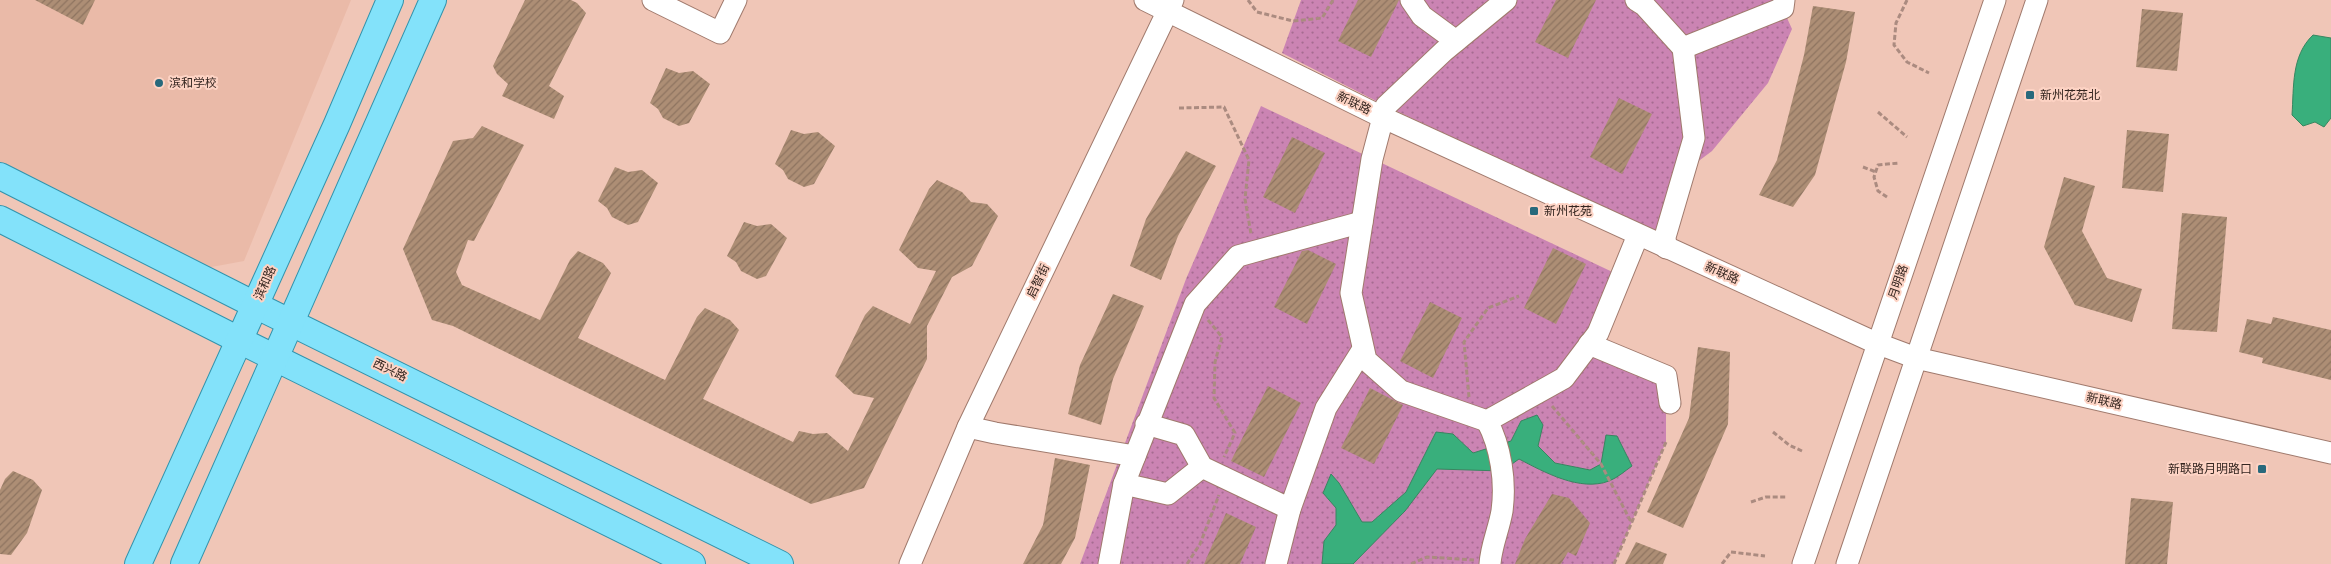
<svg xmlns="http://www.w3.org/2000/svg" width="2331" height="564" font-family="'Fira Sans','Noto Sans SC',sans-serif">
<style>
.built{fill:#eabaa8}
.grass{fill:url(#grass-dots)}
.water{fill:#39af7c;stroke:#388660}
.building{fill:url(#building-hatch)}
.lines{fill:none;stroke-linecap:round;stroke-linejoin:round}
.minor-casing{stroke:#a07a6d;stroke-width:23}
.major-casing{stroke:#3293ac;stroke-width:28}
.path{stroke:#ab8b80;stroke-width:3;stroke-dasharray:5 2.5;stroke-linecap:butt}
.minor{stroke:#fff;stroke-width:21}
.major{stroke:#83e2fa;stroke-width:26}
.poi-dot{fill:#28697c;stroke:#fdd3c4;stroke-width:2}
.labels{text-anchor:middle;stroke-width:4;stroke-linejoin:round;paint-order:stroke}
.poi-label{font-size:12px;fill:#352620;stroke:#fdd3c4;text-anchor:start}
.street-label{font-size:12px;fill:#352620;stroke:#fdd3c4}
</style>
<defs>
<pattern id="grass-dots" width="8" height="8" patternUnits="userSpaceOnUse" patternTransform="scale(1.25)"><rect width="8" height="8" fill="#cb84b3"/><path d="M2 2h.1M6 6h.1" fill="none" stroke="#a66c91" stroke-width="1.8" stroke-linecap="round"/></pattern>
<pattern id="building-hatch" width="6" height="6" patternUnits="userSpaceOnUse" patternTransform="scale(1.25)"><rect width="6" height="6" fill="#ad8e75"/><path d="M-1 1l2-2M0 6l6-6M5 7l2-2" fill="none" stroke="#8e7460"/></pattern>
</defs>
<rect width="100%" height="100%" fill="#f0c6b7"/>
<path class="built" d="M0,0H351L244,261L206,268L0,165Z"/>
<g class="grass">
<path d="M1301,0H1784L1783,9L1792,29L1768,83L1712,151L1684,172L1665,237L1386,106L1282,53Z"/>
<path d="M1261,106L1621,276L1589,344L1666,376V442L1614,564H1080L1186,279Z"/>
</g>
<g class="water">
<path d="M2313,35L2331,38V118L2324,127L2315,122L2303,126L2292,115C2294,87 2291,56 2313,35Z"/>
<path d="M1537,415L1543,425L1538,446L1555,463L1590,470L1601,464L1606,435L1617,436L1632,466C1625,471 1617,478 1609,481C1580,492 1544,472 1519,459L1502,471L1437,469L1405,511L1353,564H1322L1324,541L1336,525V508L1323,493L1331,474L1339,483L1362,522H1372L1406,492L1436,432L1453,434L1473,453L1511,441L1521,421Z"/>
</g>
<g class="building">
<path d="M35,0H95L83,25Z"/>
<path d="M525,0H571L577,3L586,13L549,86L564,96L554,119L502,96L508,84L497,74L493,66Z"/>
<path d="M1358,0H1399L1371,57L1338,41Z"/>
<path d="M1556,0H1596L1568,58L1535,42Z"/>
<path d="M1813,6L1855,12L1846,62L1815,175L1793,207L1759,195L1777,160L1804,55Z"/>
<path d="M2142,9L2183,13L2177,71L2136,67Z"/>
<path d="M666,68L679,73L693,71L710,84L689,123L679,126L663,118L658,109L650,103Z"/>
<path d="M1619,98L1652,114L1622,174L1590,157Z"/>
<path d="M482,126L524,145L474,241L468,240L456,272L462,285L540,320L570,260L578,251L603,263L611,273L578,338L665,380L697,317L705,308L730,320L739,330L703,399L793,442L799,431L813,434L827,433L848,451L874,398L854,394L835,376L865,315L873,306L910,324L936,271L918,268L899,250L929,189L937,180L962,192L971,202L987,204L998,216L972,266L952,277L927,326V359L864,488L811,504L453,326L432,320L403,249L453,141L473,138Z"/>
<path d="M791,130L804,134L818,132L835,146L814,184L804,187L788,179L783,170L775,164Z"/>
<path d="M2127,130L2169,134L2163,192L2122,188Z"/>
<path d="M1292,137L1325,153L1295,213L1263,197Z"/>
<path d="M1186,151L1216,166L1178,236L1161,280L1130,266L1146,219Z"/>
<path d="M615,167L628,172L642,170L658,183L638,222L628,225L612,217L607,208L598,201Z"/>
<path d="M2064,177L2095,186L2082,231L2107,278L2142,289L2132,322L2075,305L2044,247Z"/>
<path d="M2182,213L2227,217L2217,332L2172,329Z"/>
<path d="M744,222L757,226L771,224L787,238L766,276L757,279L741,271L736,262L727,256Z"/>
<path d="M1553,248L1586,264L1556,324L1524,308Z"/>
<path d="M1308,250L1336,264L1307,324L1274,307L1302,251Z"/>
<path d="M1113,294L1144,306L1113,379L1101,425L1068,414L1080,365Z"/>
<path d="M1430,302L1462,318L1433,378L1400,361Z"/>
<path d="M2273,317L2331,330V380L2262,363L2263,358L2239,352L2247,319L2271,324Z"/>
<path d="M1698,347L1730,352L1728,424L1683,528L1647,512L1689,418Z"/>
<path d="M1268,386L1301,403L1264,477L1231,461Z"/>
<path d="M1370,388L1403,405L1374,464L1341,448Z"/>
<path d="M1055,458L1090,465L1075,538L1061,564H1023L1043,525Z"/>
<path d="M13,471L33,480L42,490L27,533L11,555L0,554V490L5,479Z"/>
<path d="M1552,494L1569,498L1590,523L1576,556L1568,552L1561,564H1515L1525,539Z"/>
<path d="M2131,498L2173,502L2167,564H2125Z"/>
<path d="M1226,513L1256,527L1240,564H1204Z"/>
<path d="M1636,542L1667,554L1663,564H1625Z"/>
</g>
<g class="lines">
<defs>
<g id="minor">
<path d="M653,0L720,33L736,0"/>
<path d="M1145,0L1382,117L1876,343L1916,358L2331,453"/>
<path d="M1411,0L1422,16L1456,41"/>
<path d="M1506,0L1444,51L1386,106L1372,159L1351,293L1366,360L1401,391L1487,421L1564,378L1598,333L1638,235"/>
<path d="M1636,0L1644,5L1683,48L1694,138L1665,237L1666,248"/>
<path d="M1683,48L1783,8L1784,0"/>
<path d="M1589,344L1666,376L1670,403"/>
<path d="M1487,421C1501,447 1506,482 1502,511C1499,529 1491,546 1490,564"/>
<path d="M1146,424L1184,435L1202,467L1290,509"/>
<path d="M968,427L995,433L1135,456"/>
<path d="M1124,484L1168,494L1202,467"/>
<path d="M910,564L968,427L1173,0"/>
<path d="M1109,564L1124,484L1195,304L1238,256L1362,222"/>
<path d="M1276,564L1290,509L1326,408L1363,349"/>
<path d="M1803,564L1995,0"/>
<path d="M1847,564L2037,0"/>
</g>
<g id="major">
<path d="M0,176L255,305L780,564"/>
<path d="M0,219L239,340L692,564"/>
<path d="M138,564L337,124L390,0"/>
<path d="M184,564L433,0"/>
</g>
</defs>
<use href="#minor" class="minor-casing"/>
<use href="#major" class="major-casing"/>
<g class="path">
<path d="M1248,0L1257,12L1293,21L1322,18L1333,0"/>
<path d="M1907,0L1896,23L1894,45L1907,62L1929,73"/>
<path d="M1179,108L1224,107L1249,160L1245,199L1251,234"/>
<path d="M1878,112L1907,137"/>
<path d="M1863,167L1876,172"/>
<path d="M1887,197L1878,191L1874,177L1878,165L1899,163"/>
<path d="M1208,320L1222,337L1215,362L1214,398L1235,433L1224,457"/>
<path d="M1469,397L1464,342L1488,308L1519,296"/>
<path d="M1552,406L1601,464L1631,522"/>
<path d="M1773,432L1789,445L1802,451"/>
<path d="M1751,502L1766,497H1786"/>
<path d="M1187,564L1200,544L1219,495"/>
<path d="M1411,564L1427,557L1474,560"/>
<path d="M1614,564L1666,442"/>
<path d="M1722,564L1731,552L1765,556"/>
</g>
<use href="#minor" class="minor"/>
<use href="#major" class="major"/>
</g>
<g class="poi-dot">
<circle cx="159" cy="83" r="5"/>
<rect x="2025" y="90" width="10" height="10" rx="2.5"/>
<rect x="1529" y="206" width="10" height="10" rx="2.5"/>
<rect x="2257" y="464" width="10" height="10" rx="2.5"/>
</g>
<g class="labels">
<g class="poi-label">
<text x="169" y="87">滨和学校</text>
<text x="2040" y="99">新州花苑北</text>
<text x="1544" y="215">新州花苑</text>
<text x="2252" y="473" text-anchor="end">新联路月明路口</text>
</g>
<g class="street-label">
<text transform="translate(1354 103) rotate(26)" y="4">新联路</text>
<text transform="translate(1722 273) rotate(24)" y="4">新联路</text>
<text transform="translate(1038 281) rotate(-64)" y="4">启智街</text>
<text transform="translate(1898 282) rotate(-71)" y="4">月明路</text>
<text transform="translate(265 283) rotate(-66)" y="4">滨和路</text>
<text transform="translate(390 370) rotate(26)" y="4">西兴路</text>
<text transform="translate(2104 401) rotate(13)" y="4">新联路</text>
</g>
</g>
</svg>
